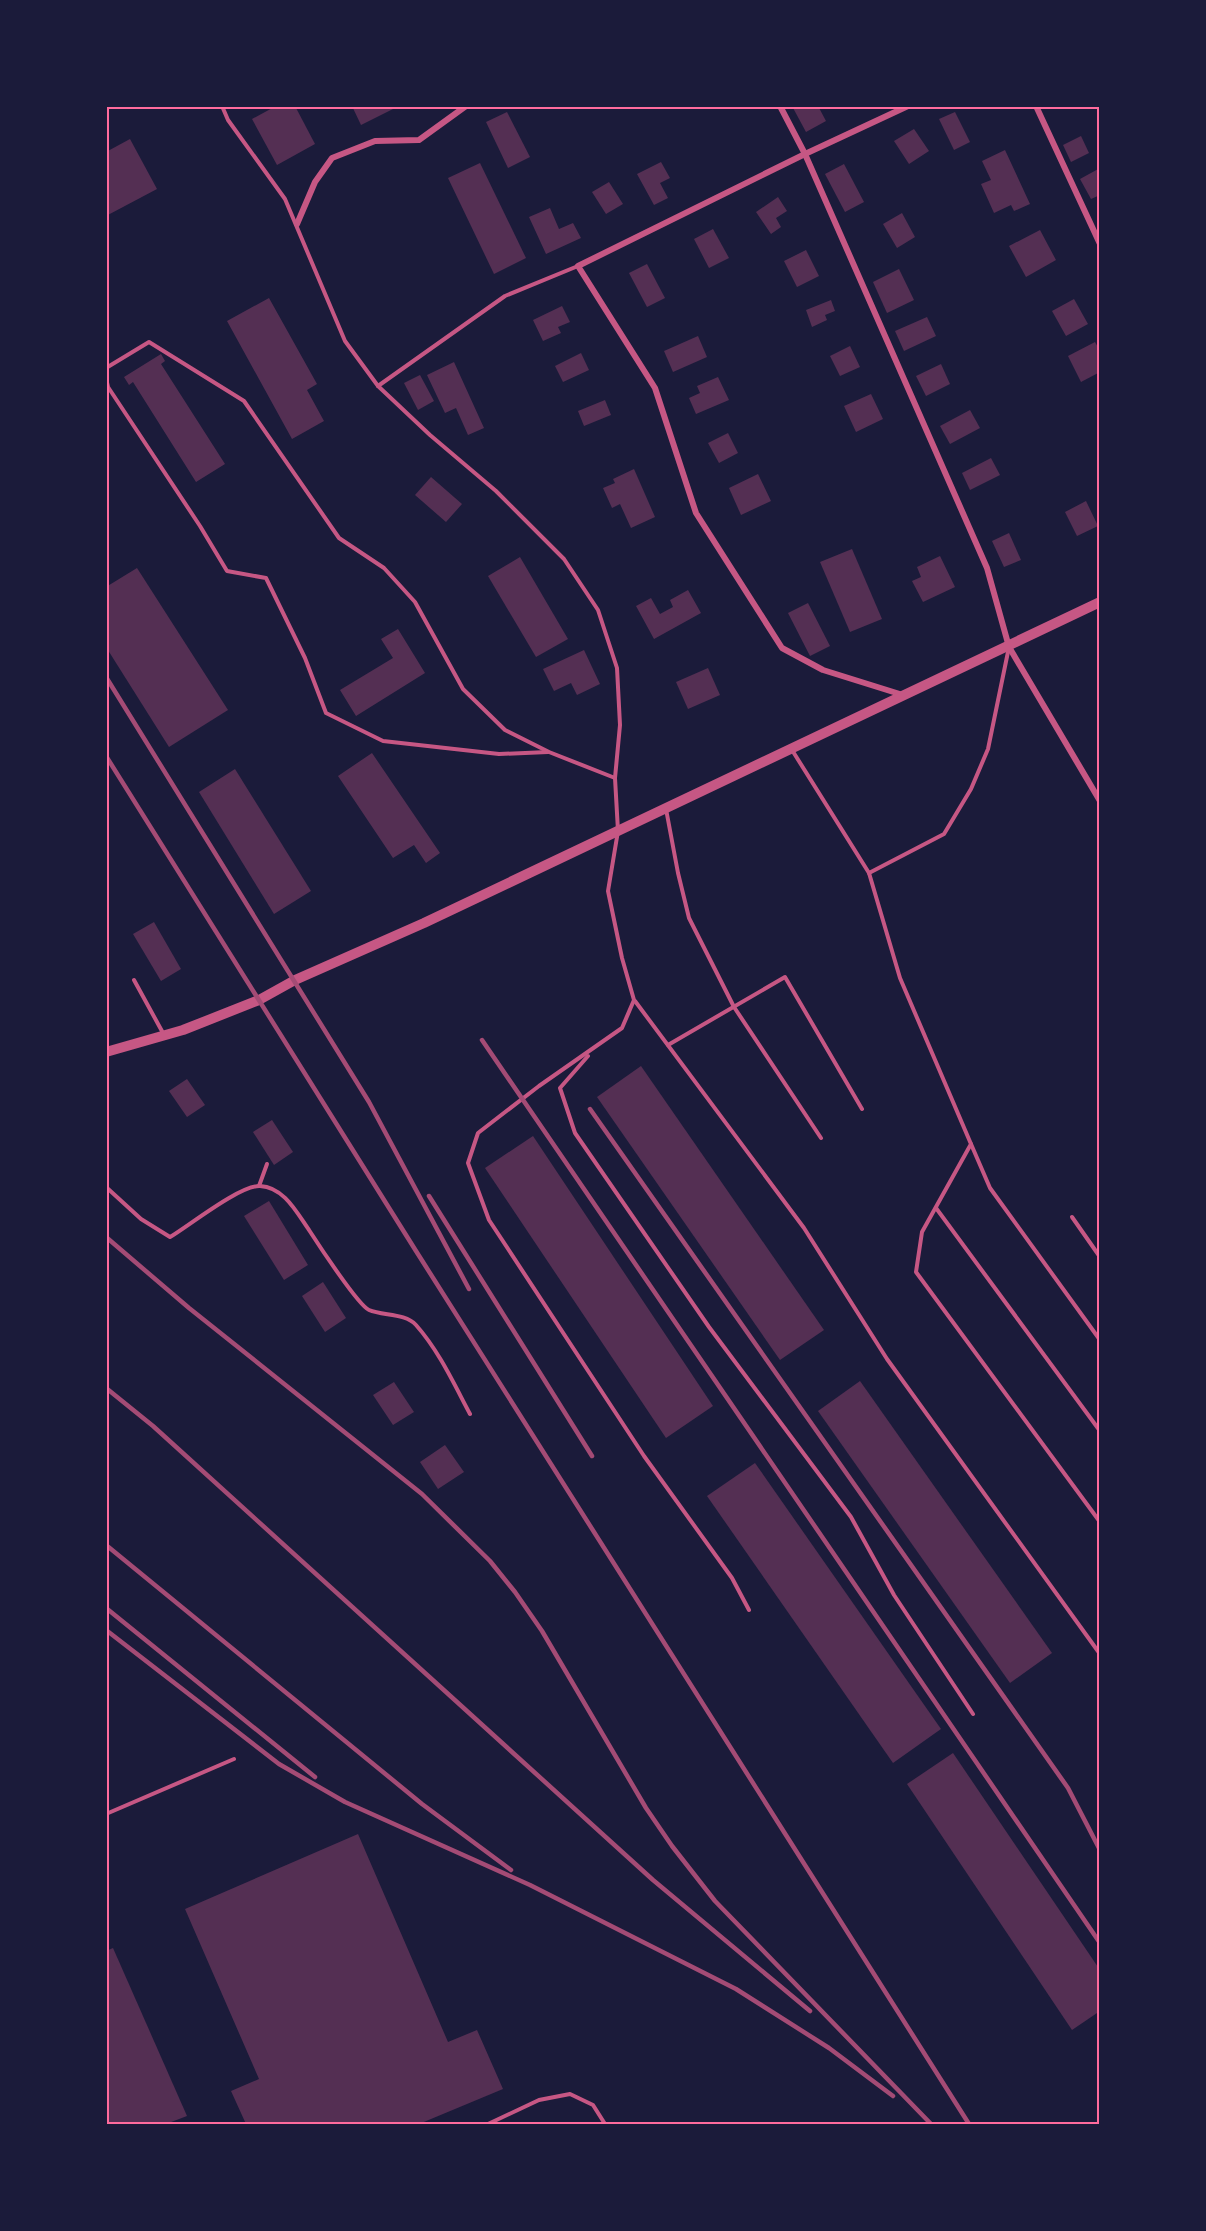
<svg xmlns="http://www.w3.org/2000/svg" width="1206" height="2231" font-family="Inter,sans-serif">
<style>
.building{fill:#542f53}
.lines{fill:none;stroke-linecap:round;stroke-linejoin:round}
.service{stroke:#c65784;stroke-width:4}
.minor{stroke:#c65784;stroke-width:6}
.tertiary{stroke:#c65784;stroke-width:10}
.rail{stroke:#a44b75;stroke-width:4.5}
.neatline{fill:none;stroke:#ff6b9d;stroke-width:2}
</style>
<rect width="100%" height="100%" fill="#1b1b3a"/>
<g class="building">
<path d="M276,106H295L315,144L277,165L252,119Z"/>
<path d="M352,106H399L361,125Z"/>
<path d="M792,106H818L826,121L806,132Z"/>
<path d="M507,112L530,157L508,168L486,122Z"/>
<path d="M955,112L970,142L954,150L939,119Z"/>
<path d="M914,129L929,151L909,164L894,141Z"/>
<path d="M1081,136L1089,153L1071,162L1063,145Z"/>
<path d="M130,139L157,189L106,216V152Z"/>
<path d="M1005,150L1030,204L1014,211L1011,205L994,213L981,184L991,180L982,161Z"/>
<path d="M661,162L670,178L660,183L668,198L654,205L637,174Z"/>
<path d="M480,163L526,258L494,274L448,178Z"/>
<path d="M844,164L864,202L845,212L825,174Z"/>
<path d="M1100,168V195L1091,199L1080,179Z"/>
<path d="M609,182L623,204L606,214L592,192Z"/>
<path d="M778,197L787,211L776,218L781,227L771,234L756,212Z"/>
<path d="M550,208L559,229L573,223L581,238L546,254L529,217Z"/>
<path d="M902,213L915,237L897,248L883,224Z"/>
<path d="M713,229L729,258L709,268L694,239Z"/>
<path d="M1040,230L1056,260L1026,277L1009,246Z"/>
<path d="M806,250L819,276L797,287L784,261Z"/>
<path d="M647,264L665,298L647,307L629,273Z"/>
<path d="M899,269L914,300L887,313L873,282Z"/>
<path d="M269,298L317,384L307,390L324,421L292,439L227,321Z"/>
<path d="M1074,299L1088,324L1066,336L1052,311Z"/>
<path d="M831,300L835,311L825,315L827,320L812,327L806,310Z"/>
<path d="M562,306L570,322L558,327L561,333L543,341L533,320Z"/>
<path d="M927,317L936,336L904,351L895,331Z"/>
<path d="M698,336L707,357L673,372L664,351Z"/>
<path d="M1095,342L1100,351V372L1081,382L1068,356Z"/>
<path d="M850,346L860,367L840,376L830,356Z"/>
<path d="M581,353L589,370L563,382L555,366Z"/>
<path d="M161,354L165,361L161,364L225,464L196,482L133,382L129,385L124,377Z"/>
<path d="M454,362L484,428L468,435L456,408L445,413L427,375Z"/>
<path d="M941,364L950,384L926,396L916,376Z"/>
<path d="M420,375L434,401L418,410L404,383Z"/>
<path d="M718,377L729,400L696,414L689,398L700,393L697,386Z"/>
<path d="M871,394L883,419L856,432L844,406Z"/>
<path d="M605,400L611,415L584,426L578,411Z"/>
<path d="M970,410L980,428L950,444L940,426Z"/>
<path d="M728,433L738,453L719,463L708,443Z"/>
<path d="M991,458L1000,475L970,490L962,473Z"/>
<path d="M634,469L655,517L631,528L620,504L612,508L603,488L615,483L613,479Z"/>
<path d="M758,474L771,501L741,515L729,488Z"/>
<path d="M431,477L462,504L446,522L415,495Z"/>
<path d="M1086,501L1098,526L1077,536L1065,512Z"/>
<path d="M1009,533L1021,560L1004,567L992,541Z"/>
<path d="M852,549L882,619L850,632L820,562Z"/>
<path d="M940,556L955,587L923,602L912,581L921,577L917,567Z"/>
<path d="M520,557L568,639L536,657L488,576Z"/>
<path d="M137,568L228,710L169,747L106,647V587Z"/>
<path d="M688,590L701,613L654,639L636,606L651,598L660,614L673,607L670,600Z"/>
<path d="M808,603L830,646L810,656L788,613Z"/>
<path d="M398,629L425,673L356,716L340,690L393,658L381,639Z"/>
<path d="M584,650L600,684L577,695L571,683L554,691L543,669Z"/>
<path d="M708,668L720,695L688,709L676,682Z"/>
<path d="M372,753L440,853L426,863L414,845L393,858L338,776Z"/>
<path d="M235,769L311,891L274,914L199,792Z"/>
<path d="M154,922L181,969L161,981L133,934Z"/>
<path d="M641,1066L824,1330L780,1360L597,1097Z"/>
<path d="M187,1079L205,1105L187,1117L169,1091Z"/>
<path d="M272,1120L293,1152L274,1165L253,1132Z"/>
<path d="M533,1136L713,1406L666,1438L485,1168Z"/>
<path d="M269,1201L308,1265L284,1280L244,1216Z"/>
<path d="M323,1282L346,1318L325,1332L302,1296Z"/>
<path d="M860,1381L1052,1653L1010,1683L818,1411Z"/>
<path d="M394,1382L414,1412L393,1425L373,1395Z"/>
<path d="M445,1445L464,1472L438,1489L420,1462Z"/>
<path d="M755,1463L941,1729L893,1763L707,1496Z"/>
<path d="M953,1753L1100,1970V2011L1072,2030L907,1784Z"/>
<path d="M358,1834L448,2042L477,2030L503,2089L419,2124H246L231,2091L259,2079L185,1909Z"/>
<path d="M113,1948L187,2116L166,2124H106V1951Z"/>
</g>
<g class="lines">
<g class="service">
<path d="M222,106L228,120L285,199L345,341L378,386L430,435L496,491L564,559L598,610L617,668L620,725L615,778L618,831L608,891L622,958L634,1000L622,1028L539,1086L478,1133L468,1163L489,1220L644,1456L732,1578L749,1610"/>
<path d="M106,368L149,342L244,401L339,538L384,568L415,602L463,689L505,730L549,752L615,778"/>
<path d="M106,378L108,387L200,526L227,571L266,578L305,658L326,713L383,741L499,754L548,752"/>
<path d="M378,386L505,296L578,266"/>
<path d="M792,750L869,873L900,978L971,1144L922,1232L916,1272L1100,1522"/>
<path d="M666,809L678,873L689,918L734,1007L821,1138"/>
<path d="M869,873L944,834L971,789L988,749L1009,647"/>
<path d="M134,980L163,1033"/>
<path d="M635,1001L804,1228L887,1359L1100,1654"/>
<path d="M668,1045L785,977L862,1109"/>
<path d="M588,1056L560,1088L575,1133L709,1327L851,1517L894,1595L973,1714"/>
<path d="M971,1144L990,1188L1100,1340"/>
<path d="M259,1186L267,1164"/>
<path d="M106,1187L141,1219L170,1237C190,1225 240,1185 260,1186C284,1187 297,1213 309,1230C318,1244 358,1305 369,1310C383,1316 405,1313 416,1325C439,1351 454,1384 470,1414"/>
<path d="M936,1208L1100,1431"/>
<path d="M1072,1217L1100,1257"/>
<path d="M106,1814L234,1759"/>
<path d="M488,2124L539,2100L570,2094L593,2105L605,2124"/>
</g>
<g class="minor">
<path d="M780,106L805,154L987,568L1009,647L1100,801"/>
<path d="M1036,106L1100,244"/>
<path d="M297,224L315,182L332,158L375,141L419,140L466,106"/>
<path d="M903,695L823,670L782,648L696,513L655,388L578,266L805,154L908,106"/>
</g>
<path class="tertiary" d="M106,1052L183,1030L259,1000L295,980L424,923L1100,602"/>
<g class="rail">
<path d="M106,677L369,1102L469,1289"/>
<path d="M106,756L416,1251L969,2124"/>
<path d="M482,1040L1100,1943"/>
<path d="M590,1109L1068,1788L1100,1850"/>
<path d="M429,1196L592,1456"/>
<path d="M106,1237L189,1308L422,1494L490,1561L515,1592L542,1631L646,1808L672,1846L715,1901L931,2124"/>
<path d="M106,1388L153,1426L653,1880L810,2011"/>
<path d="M106,1545L422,1804L511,1870"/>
<path d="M106,1608L315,1777"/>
<path d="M106,1630L279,1764L345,1802L530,1885L736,1989L829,2048L893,2096"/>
</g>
</g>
<rect width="1206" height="2231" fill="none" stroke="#1b1b3a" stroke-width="216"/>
<rect x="108" y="108" width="990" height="2015" class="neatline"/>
</svg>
